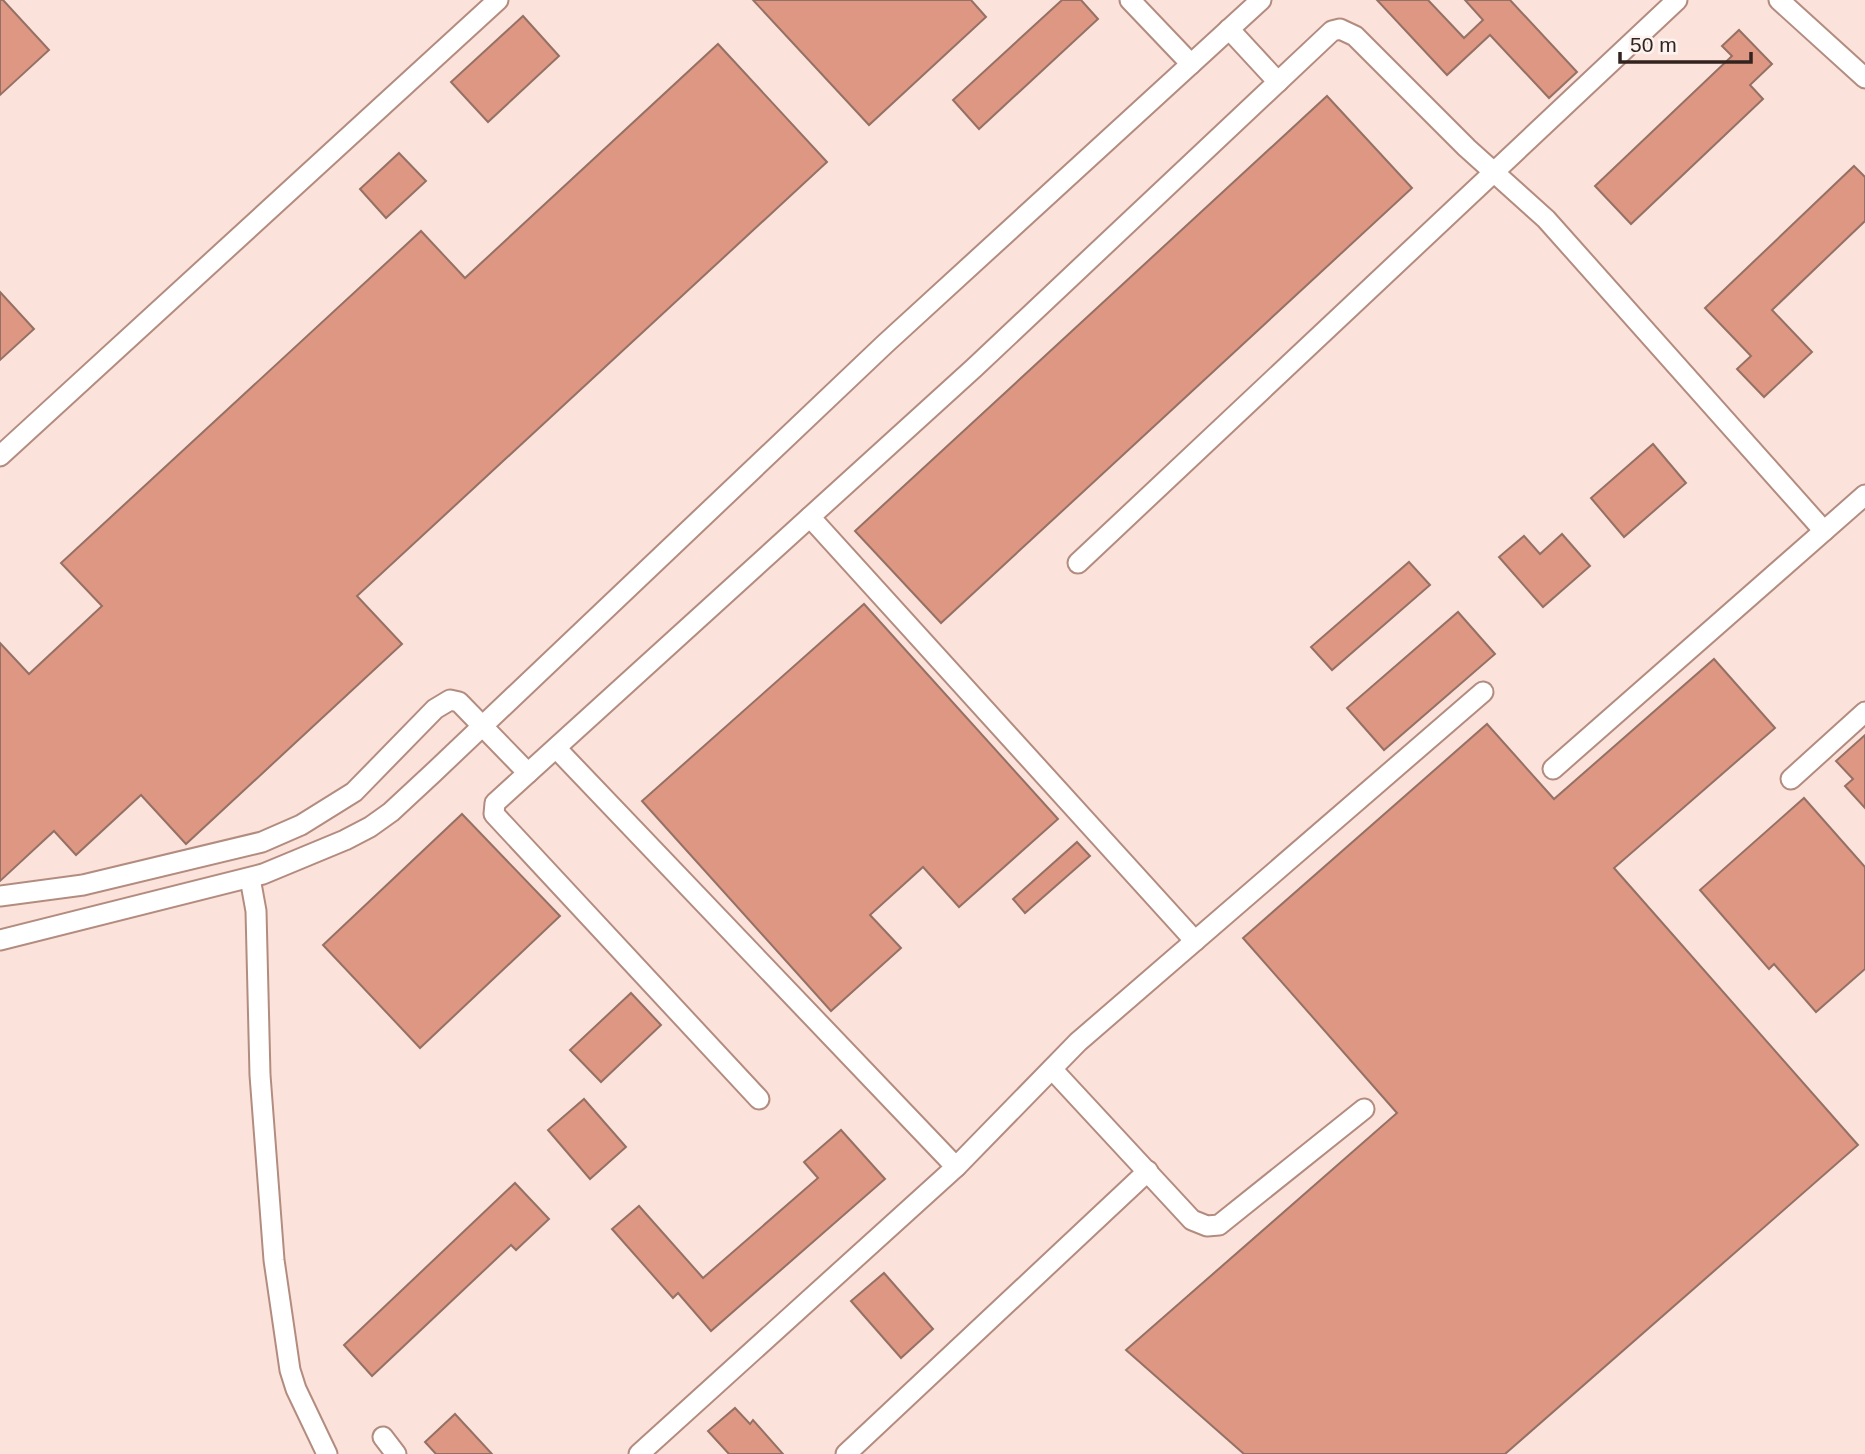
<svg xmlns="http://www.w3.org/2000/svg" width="1865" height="1454" font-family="Helvetica,sans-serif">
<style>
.building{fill:#dd9782;stroke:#957065;stroke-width:2}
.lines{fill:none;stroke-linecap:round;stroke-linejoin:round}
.minor-casing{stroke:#b38c80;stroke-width:23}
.minor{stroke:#fff;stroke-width:19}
</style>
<rect width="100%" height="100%" fill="#fbe2da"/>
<g class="building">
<path d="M0,0H3L49,50L0,95Z"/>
<path d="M753,0H971L986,17L869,125Z"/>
<path d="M1062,0H1081L1098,19L979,129L953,100Z"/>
<path d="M1377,0H1428L1464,38L1483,20L1465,0H1510L1577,72L1549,98L1490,35L1447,75Z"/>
<path d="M523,16L559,56L488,122L451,82Z"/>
<path d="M1739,30L1772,64L1750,85L1763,99L1631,224L1595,186L1732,56L1722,46Z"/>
<path d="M718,44L827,162L357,596L402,644L186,844L141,795L76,855L54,831L0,881V643L29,674L102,606L61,563L421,231L465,278Z"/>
<path d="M1327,96L1412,188L941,623L855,531Z"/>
<path d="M399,153L426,181L386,218L360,189Z"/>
<path d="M1854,166L1865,177V221L1772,310L1812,352L1764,397L1737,369L1751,356L1705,308Z"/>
<path d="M0,292L34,329L0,360Z"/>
<path d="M1653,444L1686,483L1624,537L1591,498Z"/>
<path d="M1562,534L1590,566L1543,607L1499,557L1524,536L1540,554Z"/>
<path d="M1409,562L1430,585L1332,670L1311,647Z"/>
<path d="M864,604L1058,819L959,907L923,867L870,915L901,948L831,1011L642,801Z"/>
<path d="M1458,612L1495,654L1384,750L1347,708Z"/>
<path d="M1714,659L1775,728L1614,868L1858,1145L1505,1454H1244L1126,1350L1397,1113L1243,938L1487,724L1554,799Z"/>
<path d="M1865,735V808L1845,786L1853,779L1836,761Z"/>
<path d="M1804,798L1865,867V969L1816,1012L1774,964L1769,969L1700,890Z"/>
<path d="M462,814L560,916L420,1048L323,945Z"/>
<path d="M1077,842L1090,856L1025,913L1013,899Z"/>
<path d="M631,993L661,1025L601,1082L570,1050Z"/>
<path d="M584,1099L626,1147L590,1179L548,1130Z"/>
<path d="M841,1130L885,1179L711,1331L678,1293L673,1298L612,1229L639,1206L703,1278L818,1178L804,1162Z"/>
<path d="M515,1183L549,1219L516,1250L511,1245L372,1376L344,1345Z"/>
<path d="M884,1273L933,1329L901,1358L851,1301Z"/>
<path d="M735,1408L750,1424L753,1420L783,1454H729L708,1431Z"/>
<path d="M455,1414L492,1454H436L425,1442Z"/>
</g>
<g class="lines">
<defs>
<g id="minor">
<path d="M1130,0L1191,64"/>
<path d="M1779,0L1865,78"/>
<path d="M1229,29L1278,82"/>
<path d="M0,456L498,0"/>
<path d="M810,517L1195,941"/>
<path d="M1078,563L1677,0"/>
<path d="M556,748L956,1167"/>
<path d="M1553,769L1865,495"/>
<path d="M1791,779L1865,712"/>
<path d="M250,878L256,911L260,1075L274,1260L290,1370L296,1389L327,1454"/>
<path d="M0,896L83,885L262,842L301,825L354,792L435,709L450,700L459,702L528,773"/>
<path d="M0,940L263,874L345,840L370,827L391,812L433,773L885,344L1261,0"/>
<path d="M1052,1069L1192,1220L1207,1226L1219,1225L1364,1109"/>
<path d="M759,1099L494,814L495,803L974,368L1332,31L1340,29L1355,36L1467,148L1546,219L1824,531"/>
<path d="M383,1437L396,1454"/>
<path d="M639,1454L956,1167L1078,1042L1483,692"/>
<path d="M846,1454L1148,1171"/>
</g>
</defs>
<use href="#minor" class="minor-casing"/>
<use href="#minor" class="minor"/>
</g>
<path d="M1620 52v10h131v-10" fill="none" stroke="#32231e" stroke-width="3.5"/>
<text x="1630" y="52" font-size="21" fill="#32231e" stroke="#fcf3f0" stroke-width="5" paint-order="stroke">50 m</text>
</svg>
